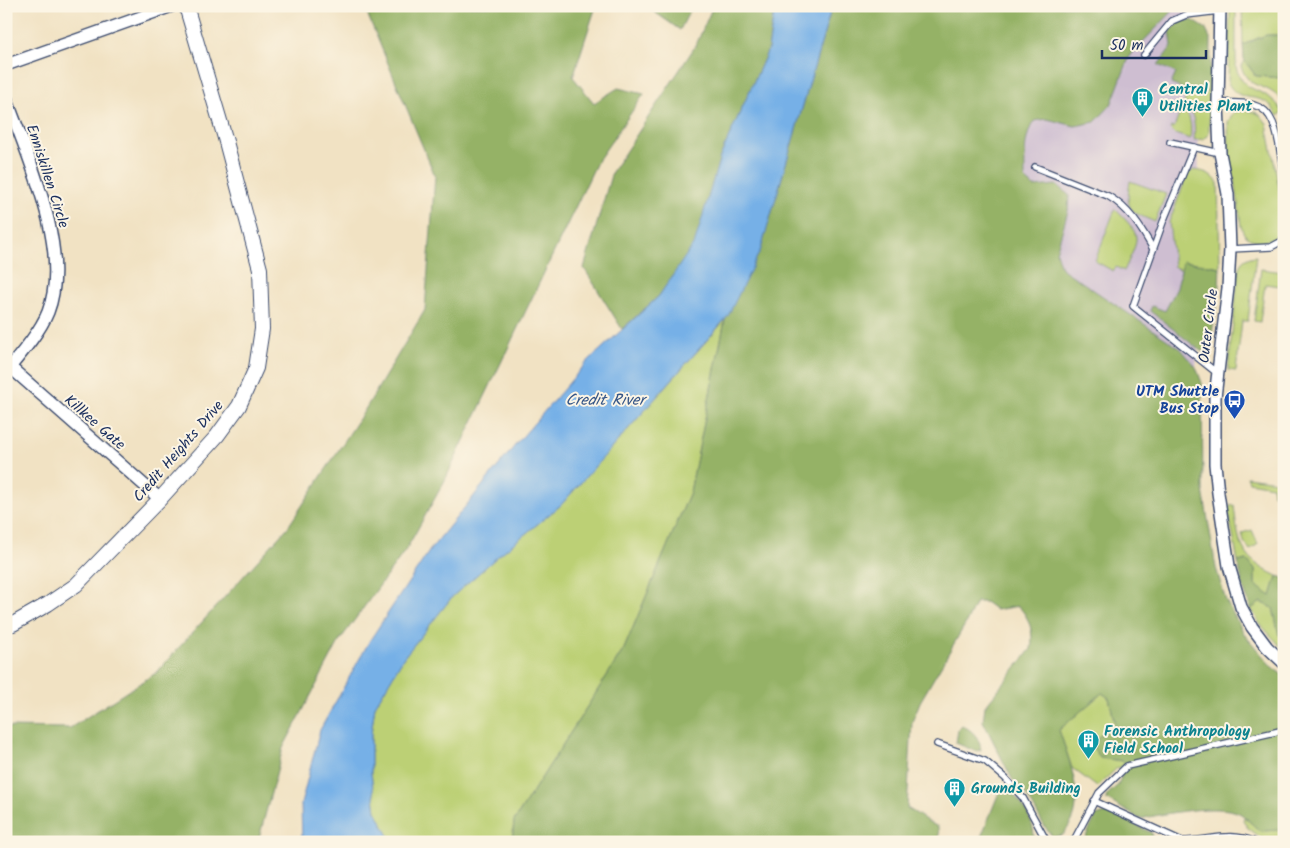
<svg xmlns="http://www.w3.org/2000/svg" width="1290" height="848" font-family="Kalam,sans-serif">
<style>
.industrial{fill:#cebed1}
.green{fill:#bcd074;stroke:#6c8069}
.forest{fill:#95b266;stroke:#587062}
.water{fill:#76b0e7;stroke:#4870a2}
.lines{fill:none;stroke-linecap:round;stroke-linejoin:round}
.service-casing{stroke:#3b4a6d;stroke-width:8}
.minor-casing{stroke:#3b4a6d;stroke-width:14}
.tertiary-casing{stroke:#3b4a6d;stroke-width:16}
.service{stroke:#fff;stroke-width:5.5}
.minor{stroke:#fff;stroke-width:11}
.tertiary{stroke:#fff;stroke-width:14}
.labels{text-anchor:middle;stroke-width:4;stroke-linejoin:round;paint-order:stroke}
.culture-label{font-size:15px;font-weight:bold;fill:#0d838f;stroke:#fcf5e5;text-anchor:start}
.street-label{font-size:15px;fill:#1b2f5e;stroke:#fcf5e5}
.transit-label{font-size:15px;font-weight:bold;fill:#164399;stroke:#fcf5e5;text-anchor:end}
.water-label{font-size:16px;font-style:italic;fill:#365687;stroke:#fcf5e5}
</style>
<rect width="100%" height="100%" fill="#fcf5e5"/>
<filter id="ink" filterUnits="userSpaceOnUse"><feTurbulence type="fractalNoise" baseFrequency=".02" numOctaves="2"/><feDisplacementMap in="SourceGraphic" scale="10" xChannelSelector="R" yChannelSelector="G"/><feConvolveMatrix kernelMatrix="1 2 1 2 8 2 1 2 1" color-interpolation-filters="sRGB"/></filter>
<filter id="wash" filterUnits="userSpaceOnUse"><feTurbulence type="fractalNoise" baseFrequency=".0096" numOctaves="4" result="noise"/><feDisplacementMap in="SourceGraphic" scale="20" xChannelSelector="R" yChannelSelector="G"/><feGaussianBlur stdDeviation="1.12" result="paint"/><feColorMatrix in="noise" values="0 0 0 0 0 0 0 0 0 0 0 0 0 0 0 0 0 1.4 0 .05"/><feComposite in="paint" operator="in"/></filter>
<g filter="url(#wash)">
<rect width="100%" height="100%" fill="#f1e2c3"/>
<path class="industrial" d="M1173,6H1193L1192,20L1180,21L1176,73L1172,84L1193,91L1198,141L1202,264L1184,262L1177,288L1165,312L1150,311L1198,348L1196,367L1181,349L1061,268L1056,252L1068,211L1056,185L1034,187L1025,180L1026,139L1029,129L1034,121L1047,119L1075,126L1111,105L1130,55L1172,12Z"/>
<g class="green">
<path d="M1230,6H1236V67C1243,93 1260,87 1275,102C1278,104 1280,108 1283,112L1278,116C1275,113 1273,108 1271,106C1257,92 1239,104 1228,83Z"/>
<path d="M1242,6H1284V38C1270,30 1256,39 1243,45Z"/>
<path d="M1244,60L1256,76L1281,78L1284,75V103C1281,100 1279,96 1275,94C1259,82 1251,90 1241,67Z"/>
<path d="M1188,91L1210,92L1209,131L1208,136L1203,139L1194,140C1196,127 1194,111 1184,102Z"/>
<path d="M1182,107C1191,115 1192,128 1190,139L1175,134L1170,129L1171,127L1174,128Z"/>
<path d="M1241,110C1254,111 1260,112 1267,124L1284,215V226L1282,231L1275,238L1262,242L1250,239L1244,234L1241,226L1235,180L1229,158L1228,122L1233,113Z"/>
<path d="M1194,170C1205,171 1212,174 1218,183L1220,267L1184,261L1182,270L1174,267L1169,222L1188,173Z"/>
<path d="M1130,181L1166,194L1155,222C1129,211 1125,210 1130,181Z"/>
<path d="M1115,209C1143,237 1140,236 1124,271L1116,267L1113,271L1095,261Z"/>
<path d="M1256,256L1248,321H1242L1236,371L1228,370L1239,267C1243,259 1248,257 1256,256Z"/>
<path d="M1261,269L1283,272L1281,286L1265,284L1260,322L1254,321Z"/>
<path d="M725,320L690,492L624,649L514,821L512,842H392L376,811L371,773V734L375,706L404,657L453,596L498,556L561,505Z"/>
<path d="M1247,477L1284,482L1282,495L1273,494L1272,486L1249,482Z"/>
<path d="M1234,505C1238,542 1240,559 1277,576L1271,597L1255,585V570L1247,560L1238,562L1228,510L1230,506Z"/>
<path d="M1252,530L1258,544L1250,550L1244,542L1242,533Z"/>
<path d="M1261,602L1273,608L1279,635H1284V650L1260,624L1251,609Z"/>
<path d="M1102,693L1109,698L1115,724L1091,743L1100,758L1123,761L1126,764L1116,769L1097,787L1072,768L1059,730Z"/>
<path d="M1244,817L1260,831L1284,830V842H1267L1248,828L1243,820Z"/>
</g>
<g class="forest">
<path d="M364,6H596L573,77L594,103L618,88L644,94L597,162L444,482L407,548L340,640L283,748L258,842H6V727L70,728L156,673L288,527L363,413L425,310L435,176Z"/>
<path d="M646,6H692L680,30Z"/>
<path d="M713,6H775L768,50L720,157L696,242L659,296L622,329L584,268L612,172L696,45Z"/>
<path d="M832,6H1173L1172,12L1130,55L1111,105L1095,122L1075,126L1047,119L1034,121C1023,138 1025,160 1025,179L1034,187L1056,185L1069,195L1068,211L1056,252L1061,268L1181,349L1196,367L1202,383L1203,490L1216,568L1226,601L1245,635L1272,667L1284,676V830L1260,831C1253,826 1247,817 1239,813C1219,803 1162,814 1140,819L1106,799L1107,795L1118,785L1126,764L1123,761L1100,758L1090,743L1115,724L1109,698L1102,693L1059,730C1067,754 1083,793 1073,819C1071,824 1066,830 1063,835L1053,837C1037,820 1031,794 1012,779L983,721L985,706L1031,649C1034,634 1030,617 1018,606L996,610L985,602H976L966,623L920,702L912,722L907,808C918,814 927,822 938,827L939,839L938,842H512L514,821L624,649L690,492L725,320L761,249Z"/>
<path d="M1192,20L1205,28L1211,40L1210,92L1188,91L1171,84L1176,73L1158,65L1172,46L1170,31L1180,21Z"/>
<path d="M1266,35H1280L1284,38V75L1281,78L1256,76L1244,60L1243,45Z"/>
<path d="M1183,261L1220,267L1219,287L1210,347L1206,351H1201L1150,311L1152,306L1165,311L1177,288Z"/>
<path d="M1247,560L1255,570V585L1271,596L1277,576L1284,578V635H1279L1273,608L1261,602L1251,609L1243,587L1238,562Z"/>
<path d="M962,725C974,732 979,737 981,750L975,751L956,743L958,730Z"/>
<path d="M1002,785C1019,797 1035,819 1034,840L1033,842H979Z"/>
<path d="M1109,812L1152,833V842H1083L1096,816Z"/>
</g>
<path class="water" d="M775,6H832L761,249L728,316L561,505L498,556L453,596L404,657L375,706L371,734V773L376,811L392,842H302L301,804L320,730L370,640L430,550L517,443L588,361L659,296L695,242L720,157L768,50Z"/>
</g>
<g filter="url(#ink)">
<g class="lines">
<defs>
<g id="service">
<path d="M1144,55L1172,21L1186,15L1219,11"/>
<path d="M1218,103C1232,103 1248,101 1261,108C1279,118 1280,156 1284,176"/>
<path d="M1170,142L1220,153"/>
<path d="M1194,147L1163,222L1133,306L1217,373"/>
<path d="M1035,167L1108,196C1129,208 1142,229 1153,249"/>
<path d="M1230,249L1271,247L1284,240"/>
<path d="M937,744L985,761L1005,778L1023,798L1047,842"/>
<path d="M1094,801L1182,841C1208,841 1230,831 1255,842"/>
<path d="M1073,842L1099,793L1127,766L1284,730"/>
</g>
<g id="minor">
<path d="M1220,6L1218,103L1220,153L1228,194L1230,249L1228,288L1215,397V464L1218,493L1229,566L1241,607L1252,627L1267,647L1284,663"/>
<path d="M6,65L172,6"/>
<path d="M6,97C27,156 72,250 48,312C40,332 20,355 6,372"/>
<path d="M10,367L160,499"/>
</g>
<path id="tertiary" d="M6,625L13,624L48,604L76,585L160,499L217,436L239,406L256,368L262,329L260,269L225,138L186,6"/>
</defs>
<use href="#service" class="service-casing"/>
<use href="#minor" class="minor-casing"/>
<use href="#tertiary" class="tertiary-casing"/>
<use href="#service" class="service"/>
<use href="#minor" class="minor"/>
<use href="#tertiary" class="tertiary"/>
</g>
</g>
<defs>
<symbol id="building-pin" viewBox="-11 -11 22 30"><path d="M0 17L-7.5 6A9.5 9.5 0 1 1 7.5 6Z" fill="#0f9aa8" stroke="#fcf5e5"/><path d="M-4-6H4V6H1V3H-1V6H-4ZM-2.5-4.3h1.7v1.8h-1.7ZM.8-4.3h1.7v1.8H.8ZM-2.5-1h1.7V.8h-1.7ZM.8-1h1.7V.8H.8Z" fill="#fff"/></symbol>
<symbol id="bus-pin" viewBox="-11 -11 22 30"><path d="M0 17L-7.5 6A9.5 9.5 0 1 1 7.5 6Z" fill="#1a4fb4" stroke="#fcf5e5"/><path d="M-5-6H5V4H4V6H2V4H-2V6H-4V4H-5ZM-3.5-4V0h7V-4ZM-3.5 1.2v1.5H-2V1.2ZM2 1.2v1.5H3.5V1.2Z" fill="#fff"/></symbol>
</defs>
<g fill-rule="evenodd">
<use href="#building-pin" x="1130" y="86" width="25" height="34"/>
<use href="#bus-pin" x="1222" y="388" width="25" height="34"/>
<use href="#building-pin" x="1076" y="728" width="25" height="34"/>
<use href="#building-pin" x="942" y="776" width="25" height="34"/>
</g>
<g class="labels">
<g class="culture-label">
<text x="1159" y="94">Central<tspan x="1159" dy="17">Utilities Plant</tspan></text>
<text x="1104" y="736">Forensic Anthropology<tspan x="1104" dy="17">Field School</tspan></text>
<text x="971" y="793">Grounds Building</text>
</g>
<g class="street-label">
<text transform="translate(48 176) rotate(72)" y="5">Enniskillen Circle</text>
<text transform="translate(1208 326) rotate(-83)" y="5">Outer Circle</text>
<text transform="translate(95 422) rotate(41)" y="5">Killkee Gate</text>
<text transform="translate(178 451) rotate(-49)" y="5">Credit Heights Drive</text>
</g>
<g class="transit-label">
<text x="1219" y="396">UTM Shuttle<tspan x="1219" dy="17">Bus Stop</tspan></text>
</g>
<g class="water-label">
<text x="605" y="405">Credit River</text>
</g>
</g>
<rect width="1290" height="848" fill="none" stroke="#fcf5e5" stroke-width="25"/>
<path d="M1102 50v8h104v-8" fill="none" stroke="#1b2f5e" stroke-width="2.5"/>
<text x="1110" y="50" font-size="15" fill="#1b2f5e" stroke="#fcf5e5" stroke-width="4" paint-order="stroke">50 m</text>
</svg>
